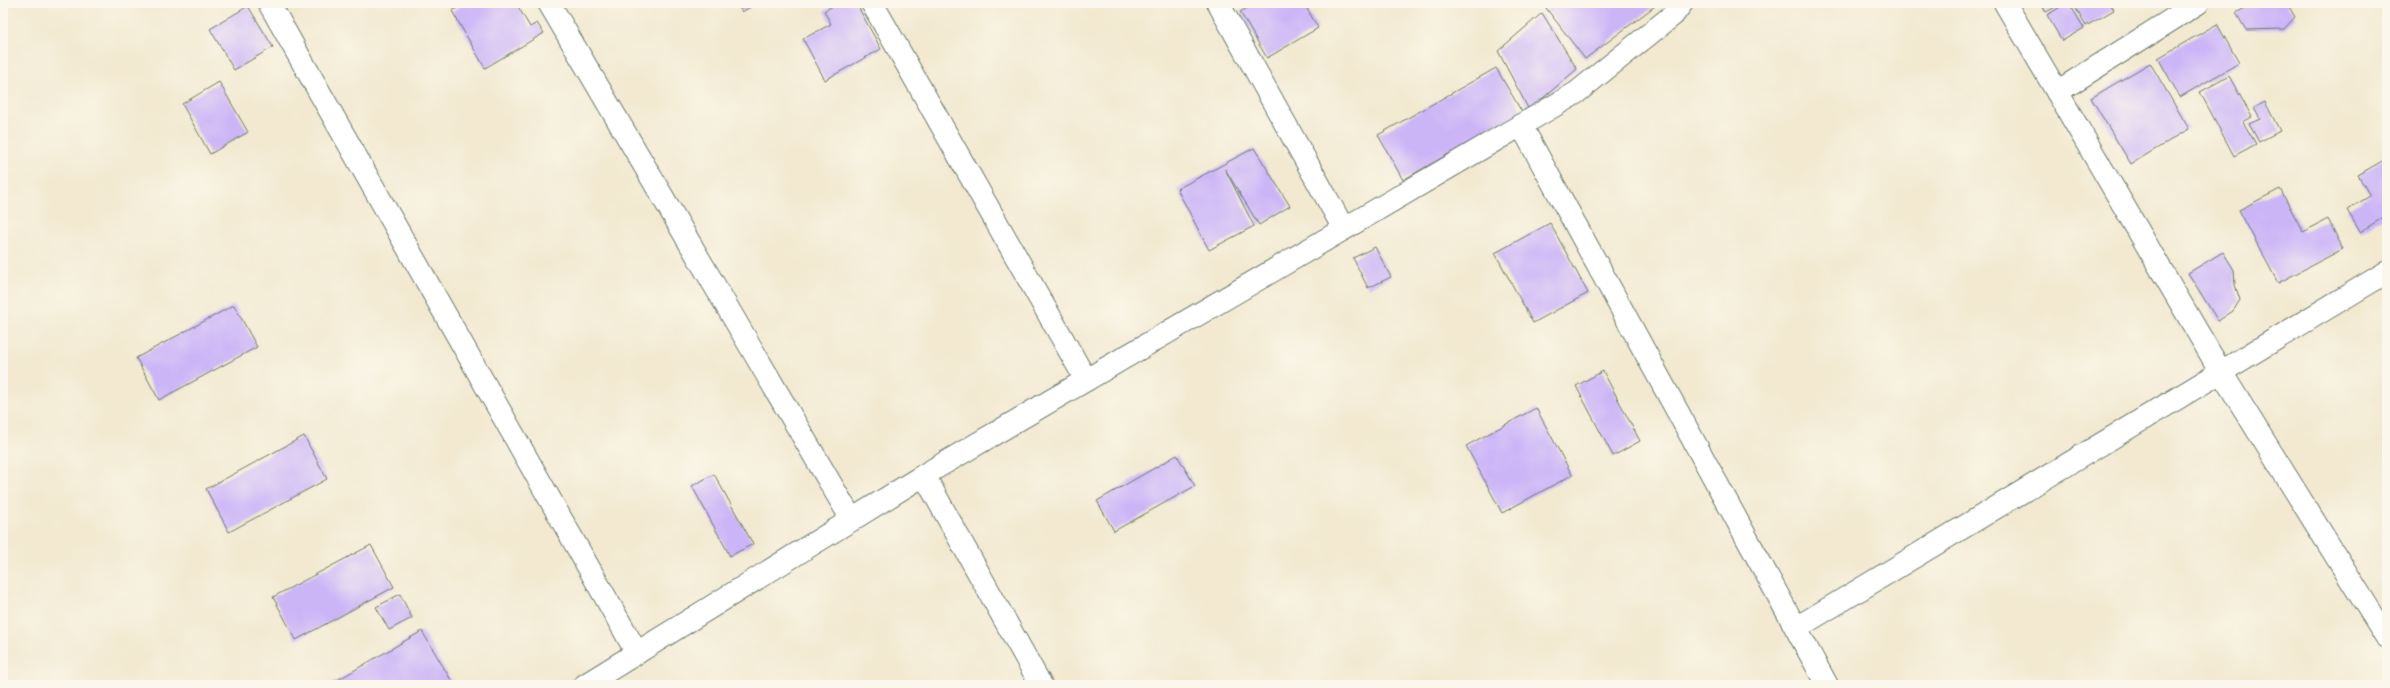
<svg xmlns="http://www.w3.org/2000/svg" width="2390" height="688" font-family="Sriracha,sans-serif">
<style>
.building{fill:#ccb5f7}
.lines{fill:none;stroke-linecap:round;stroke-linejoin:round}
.minor-casing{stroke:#69796b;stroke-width:24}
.minor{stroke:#fff;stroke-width:22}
</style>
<rect width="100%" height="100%" fill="#fbf7ec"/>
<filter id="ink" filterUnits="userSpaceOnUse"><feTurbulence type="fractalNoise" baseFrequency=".025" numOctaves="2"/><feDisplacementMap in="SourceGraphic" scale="8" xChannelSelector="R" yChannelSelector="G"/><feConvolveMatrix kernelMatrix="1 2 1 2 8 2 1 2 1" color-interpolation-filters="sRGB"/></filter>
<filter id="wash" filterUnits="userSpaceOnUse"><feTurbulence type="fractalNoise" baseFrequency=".012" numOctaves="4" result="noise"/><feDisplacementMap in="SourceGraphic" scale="16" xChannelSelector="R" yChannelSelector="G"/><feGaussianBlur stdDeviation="0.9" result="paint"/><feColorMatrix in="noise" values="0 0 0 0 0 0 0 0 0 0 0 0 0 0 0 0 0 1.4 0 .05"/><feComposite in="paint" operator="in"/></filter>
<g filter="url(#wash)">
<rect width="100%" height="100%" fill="#f2e9d0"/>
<g id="blocks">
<g class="building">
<path d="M466,3H516L530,27L537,23L544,33L485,68L452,11Z"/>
<path d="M737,3H757L742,12Z"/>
<path d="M838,3H856L881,49L825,80L803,39L831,24L824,11Z"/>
<path d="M1256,3H1304L1318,28L1267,58L1240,12Z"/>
<path d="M1553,3H1653L1655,6L1585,59L1546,8Z"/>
<path d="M2041,3H2063L2046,12Z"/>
<path d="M2067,3H2069L2084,28L2062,41L2047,15Z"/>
<path d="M2086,3H2110L2114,10L2086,26L2076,9Z"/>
<path d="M2254,3H2287L2295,17L2284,29L2246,30L2236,13Z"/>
<path d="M248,6L273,47L234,70L210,29Z"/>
<path d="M1542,13L1577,69L1529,110L1498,51Z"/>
<path d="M2217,24L2239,63L2180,97L2158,58Z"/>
<path d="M2150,63L2189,129L2131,164L2091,98Z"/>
<path d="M1496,68L1522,112L1403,180L1378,135Z"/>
<path d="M2229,76L2252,117L2243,122L2256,144L2234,156L2200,92Z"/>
<path d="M219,82L248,132L210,154L182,104Z"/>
<path d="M2265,102L2280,131L2259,142L2249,124L2260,119L2254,108Z"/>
<path d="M1254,148L1290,206L1259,225L1225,169L1254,226L1209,250L1177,189Z"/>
<path d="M2384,160L2387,165V215L2360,232L2347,210L2370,196L2358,175Z"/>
<path d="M2280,189L2303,232L2328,219L2343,249L2278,283L2239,210Z"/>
<path d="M1550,223L1588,293L1533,323L1495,253Z"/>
<path d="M1375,247L1391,277L1368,288L1353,258Z"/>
<path d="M2223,252L2234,270L2235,285L2240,300L2233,311L2218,321L2188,273Z"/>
<path d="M234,305L257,347L159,400L136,358Z"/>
<path d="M1603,371L1640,441L1613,456L1576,386Z"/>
<path d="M1536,408L1572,475L1502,513L1466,446Z"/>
<path d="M304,436L327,479L229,532L206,489Z"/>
<path d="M1177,455L1195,486L1114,531L1097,501Z"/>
<path d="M714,474L753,544L730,556L692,486Z"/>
<path d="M371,545L394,587L296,640L273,597Z"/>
<path d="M400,594L412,618L389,630L376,607Z"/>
<path d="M422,631L454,685H329Z"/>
</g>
</g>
</g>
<g filter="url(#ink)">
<use href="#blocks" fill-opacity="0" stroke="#69796b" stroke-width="1"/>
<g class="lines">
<defs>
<g id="minor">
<path d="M269,3L637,653"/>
<path d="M549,3L852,520"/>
<path d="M872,3L1086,380"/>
<path d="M1218,3L1344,229"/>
<path d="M2005,3L2221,372L2387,638"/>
<path d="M2057,92L2198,3"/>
<path d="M1521,125L1827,685"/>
<path d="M924,475L1041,685"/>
<path d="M1796,628L2387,272"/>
<path d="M585,685L924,475L1576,93L1673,15L1682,3"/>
</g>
</defs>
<use href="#minor" class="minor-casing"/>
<use href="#minor" class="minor"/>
</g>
</g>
<rect width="2390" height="688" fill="none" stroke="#fbf7ec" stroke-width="16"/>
</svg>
